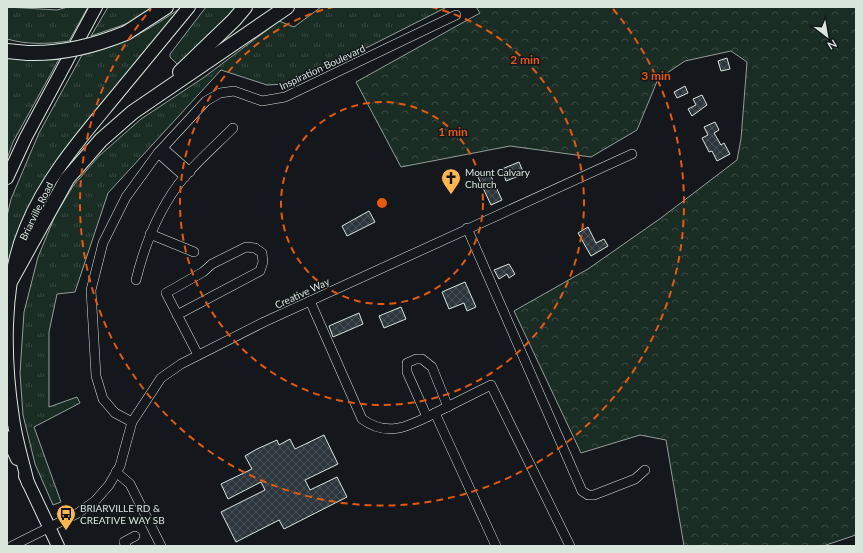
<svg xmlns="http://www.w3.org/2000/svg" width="863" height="553" font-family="Lato,sans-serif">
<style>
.grass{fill:url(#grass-tufts);stroke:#939e99}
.forest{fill:url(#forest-crowns);stroke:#939e99}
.building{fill:url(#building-cross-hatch);stroke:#d8e6dc}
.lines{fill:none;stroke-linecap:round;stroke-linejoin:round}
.minor-casing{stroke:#d8e6dc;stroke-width:10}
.major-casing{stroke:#d8e6dc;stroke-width:14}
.highway-casing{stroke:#d8e6dc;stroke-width:16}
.minor{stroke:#14181c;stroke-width:9}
.major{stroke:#14181c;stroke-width:12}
.highway{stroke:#14181c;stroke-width:14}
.highway-bridge-casing{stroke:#d8e6dc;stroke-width:16;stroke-linecap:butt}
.highway-bridge{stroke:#14181c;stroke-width:14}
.ring{fill:none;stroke:#e8590c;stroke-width:2;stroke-dasharray:7 5}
.labels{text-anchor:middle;stroke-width:3;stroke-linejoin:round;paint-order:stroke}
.street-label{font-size:10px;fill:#d8e6dc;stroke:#14181c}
.poi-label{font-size:10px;fill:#d8e6dc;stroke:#14181c;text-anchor:start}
.centre{fill:#e8590c;stroke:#14181c;stroke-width:2}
.ring-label{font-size:12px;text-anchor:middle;font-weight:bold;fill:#e8590c;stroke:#14181c;stroke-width:3;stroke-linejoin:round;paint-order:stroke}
</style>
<defs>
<pattern id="grass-tufts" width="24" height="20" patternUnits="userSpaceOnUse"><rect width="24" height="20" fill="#1a2d24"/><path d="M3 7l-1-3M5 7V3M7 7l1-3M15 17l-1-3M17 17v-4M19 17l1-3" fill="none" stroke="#3b4b43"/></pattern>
<pattern id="forest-crowns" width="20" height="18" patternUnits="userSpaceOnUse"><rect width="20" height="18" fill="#1a2d24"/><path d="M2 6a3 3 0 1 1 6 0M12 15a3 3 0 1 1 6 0" fill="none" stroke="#3b4b43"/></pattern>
<pattern id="building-cross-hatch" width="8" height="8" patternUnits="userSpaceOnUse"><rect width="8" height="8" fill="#2c363c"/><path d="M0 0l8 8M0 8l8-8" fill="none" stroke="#4a5358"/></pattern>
</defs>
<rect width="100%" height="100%" fill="#14181c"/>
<g class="grass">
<path d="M7,7L57,10L68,7H88L69,41C48,44 28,45 7,39Z"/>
<path d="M108,7H156L129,23L91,36Z"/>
<path d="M182,7L47,179L7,287V216L11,199L39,133L82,55C121,46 149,30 182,7Z"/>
<path d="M206,7H240L178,65L170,57V54Z"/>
<path d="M321,7H447L366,48L286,84L267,85L221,70L108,193L75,292L57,294L49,332V407L77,397L80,403L34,427L61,502L53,505L35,464L23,415L20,373L24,312L38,257L55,216L73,186L99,156L141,119L203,78L279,21L294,27Z"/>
<path d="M7,58L31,60L59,59L13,142L7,159Z"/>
</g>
<path class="forest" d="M476,7H856V535L823,546H684L666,440L640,435L581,453L514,311L588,269L661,218L737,160L741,139L747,62L731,51L685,61L658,79L637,130L591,157L510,146L401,167L356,82L480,13Z"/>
<g class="building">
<path d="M727,58L730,69L721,71L718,61Z"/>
<path d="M685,86L688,93L677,98L674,92Z"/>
<path d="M702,95L707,105L692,116L688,109L696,105L693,99Z"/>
<path d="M715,122L719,130L714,133L721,145L724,143L730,154L717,161L712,151L709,152L702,138L708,135L704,127Z"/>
<path d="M519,162L524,174L506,181L502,169Z"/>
<path d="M488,170L502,200L491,205L477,175Z"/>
<path d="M369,211L375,222L347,236L342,226Z"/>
<path d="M588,227L596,243L604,239L608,246L591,256L578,233Z"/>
<path d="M509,264L515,274L509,278L507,274L499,279L494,270Z"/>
<path d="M465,282L476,307L467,311L464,303L449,309L442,292Z"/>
<path d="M401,307L406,319L384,328L379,316Z"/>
<path d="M359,313L363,324L333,337L329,326Z"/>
<path d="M324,435L338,464L305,480L310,490L337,477L347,497L284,529L279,520L236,542L221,512L265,490L261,482L228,499L221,484L252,469L245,456L257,449L277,440L279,445L290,439L295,449Z"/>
</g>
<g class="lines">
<defs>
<g id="minor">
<path d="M163,148L190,172"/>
<path d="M158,153L185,177"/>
<path d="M467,228L582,491L588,495H594L635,479L645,470"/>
<path d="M150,234L194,252"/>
<path d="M136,280C145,243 160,206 185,176C200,159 217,144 233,128"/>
<path d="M310,301L362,419C388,438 409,426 435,413L496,546"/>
<path d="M177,315L260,271L263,262L262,253L255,248L246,247L212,264L203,272L166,293L198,355"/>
<path d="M435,413L491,385L570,546"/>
<path d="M427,417L407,372V363L416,359H422L432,367L448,407"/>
<path d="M132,422L115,413L103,399L96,376L91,290L103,243L126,197L158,153L206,101L220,93L234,91L262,101L285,97L456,15"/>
<path d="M116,472L130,484L161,546"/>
<path d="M12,546L78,513L95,501L109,485L120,466L132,422L161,378L181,364L264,322L632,154"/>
<path d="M126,546L124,542L135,536"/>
</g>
<g id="major">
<path d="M7,178L26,137L96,7"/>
<path d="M7,437L17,459"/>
<path d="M25,476L58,546"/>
<path d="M28,483C23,462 16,440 13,418C4,359 2,283 26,227C46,178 81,138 114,98C139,68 164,37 189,7"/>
</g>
<g id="highway">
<path d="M126,33L166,7"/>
<path d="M7,51L28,53"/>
<path d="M180,72L234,20L245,7"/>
<path d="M11,280L67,179L101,140L133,112L287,7"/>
</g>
</defs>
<use href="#minor" class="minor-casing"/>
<use href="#major" class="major-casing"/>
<use href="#highway" class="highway-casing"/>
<use href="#minor" class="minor"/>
<use href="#major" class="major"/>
<use href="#highway" class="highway"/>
<defs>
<path id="highway-bridge" d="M28,53C62,54 94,46 126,33"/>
</defs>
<use href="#highway-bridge" class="highway-bridge-casing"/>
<use href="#highway-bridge" class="highway-bridge"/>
</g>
<g class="ring">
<circle cx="382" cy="203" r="101"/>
<path d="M431 7A202 202 0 1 1 333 7"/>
<path d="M613 9A302 302 0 1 1 151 9"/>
</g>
<defs>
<symbol id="church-pin" viewBox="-11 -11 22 30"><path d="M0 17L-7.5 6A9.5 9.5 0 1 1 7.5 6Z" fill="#ffb74d" stroke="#14181c"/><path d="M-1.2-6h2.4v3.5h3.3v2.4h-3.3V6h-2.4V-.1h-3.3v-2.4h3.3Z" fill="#111"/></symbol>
<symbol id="bus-pin" viewBox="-11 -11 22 30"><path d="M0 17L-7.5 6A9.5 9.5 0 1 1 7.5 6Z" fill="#ffb74d" stroke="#14181c"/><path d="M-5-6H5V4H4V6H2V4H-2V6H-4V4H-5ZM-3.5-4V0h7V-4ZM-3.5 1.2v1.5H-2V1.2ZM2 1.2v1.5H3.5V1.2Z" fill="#111"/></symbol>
</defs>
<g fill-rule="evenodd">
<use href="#church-pin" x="440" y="167" width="22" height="30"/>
<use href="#bus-pin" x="55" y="503" width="22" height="30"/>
</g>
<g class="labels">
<g class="street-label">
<text transform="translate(322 67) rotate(-25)" y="4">Inspiration Boulevard</text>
<text transform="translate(36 211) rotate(-64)" y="4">Briarville Road</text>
<text transform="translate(302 293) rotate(-25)" y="4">Creative Way</text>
</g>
<g class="poi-label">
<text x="465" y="176">Mount Calvary<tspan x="465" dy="12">Church</tspan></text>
<text x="80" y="512">BRIARVILLE RD &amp;<tspan x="80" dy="12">CREATIVE WAY SB</tspan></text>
</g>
</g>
<circle cx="382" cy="203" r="6" class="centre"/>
<g class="ring-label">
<text x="525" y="64">2 min</text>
<text x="656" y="80">3 min</text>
<text x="453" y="136">1 min</text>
</g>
<rect width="863" height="553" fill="none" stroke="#d8e6dc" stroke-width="16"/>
<g transform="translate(827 36) rotate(149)" stroke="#14181c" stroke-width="3" paint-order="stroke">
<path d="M0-3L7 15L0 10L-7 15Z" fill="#d8e6dc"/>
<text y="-6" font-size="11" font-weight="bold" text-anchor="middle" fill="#d8e6dc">N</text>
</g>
</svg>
